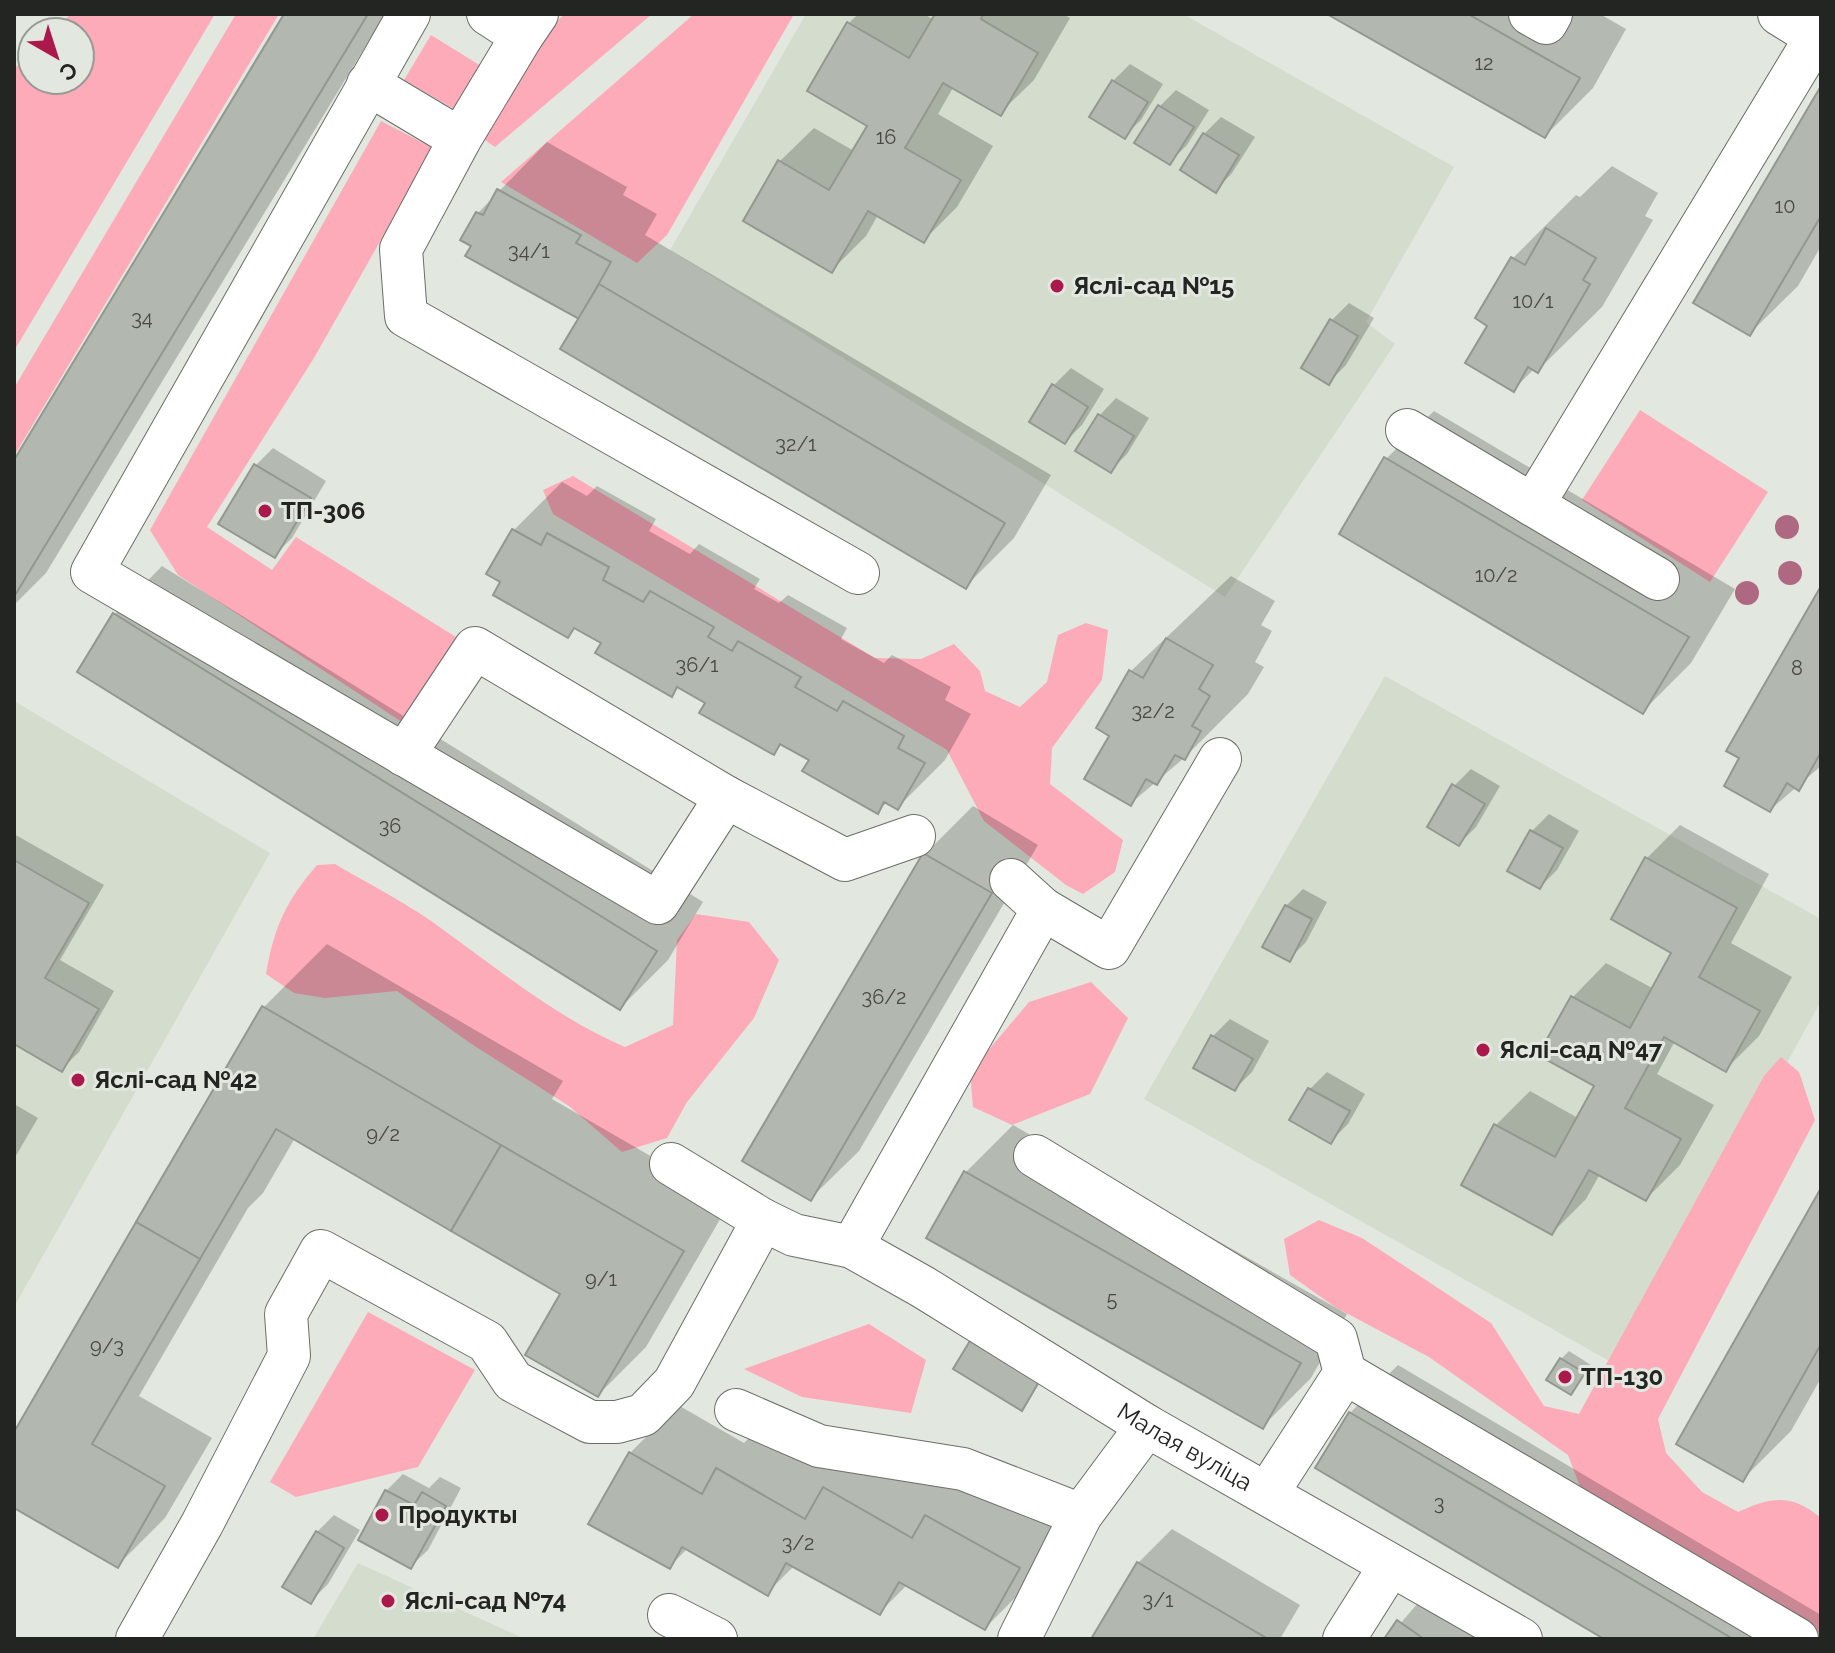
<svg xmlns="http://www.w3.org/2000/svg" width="1835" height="1653" font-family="Raleway,sans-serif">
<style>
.built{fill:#d3dccd}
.green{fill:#fdaab9}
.shadow{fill:#0003}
.building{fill:#b2b7af;stroke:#929890;stroke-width:2}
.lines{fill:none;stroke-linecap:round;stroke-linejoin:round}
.minor-casing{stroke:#6a6f67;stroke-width:44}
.minor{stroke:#fff;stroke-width:42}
.tree{fill:#ae6882}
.poi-dot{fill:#ab184b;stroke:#e2e8df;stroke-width:3}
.labels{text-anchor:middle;stroke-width:6;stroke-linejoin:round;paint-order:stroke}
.number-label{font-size:20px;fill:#474a45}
.poi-label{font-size:24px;font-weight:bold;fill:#232522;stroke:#e2e8df;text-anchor:start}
.street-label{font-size:24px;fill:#232522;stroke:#e2e8df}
</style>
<rect width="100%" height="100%" fill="#e2e8df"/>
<g class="built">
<path d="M806,14H1183L1454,167L1366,322L1395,344L1225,597L670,250Z"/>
<path d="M1385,676L1821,919V1001L1620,1367L1144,1099Z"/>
<path d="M14,701L270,853L14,1307Z"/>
<path d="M358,1563L525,1639H313Z"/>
</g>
<g class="green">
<path d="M71,14H215L14,351V69L32,51V80H80V32H52Z"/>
<path d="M236,14H279L14,456V388Z"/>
<path d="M565,14H652L495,147L482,138L555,23Z"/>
<path d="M694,14H794L667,235L637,263L501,182Z"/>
<path d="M431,35L481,66L454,109L404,80Z"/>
<path d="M381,121L433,148L314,358L207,527L272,570L296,537L456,637L405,724L178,575L150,530Z"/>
<path d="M1640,410L1768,492L1710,582L1582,500Z"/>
<path d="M573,476L875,658L921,659L954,644L980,671L985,691L1020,707L1047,682L1058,635L1086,623L1108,630L1102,680L1052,748L1050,784L1123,840L1115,872L1083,894L1066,885L984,821L947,750L553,514L543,490Z"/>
<path d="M335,864C372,886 411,905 445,931C503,973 559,1019 625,1047L673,1025L677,940L696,914L749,922L779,960L754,1018L687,1102L667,1138L622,1152L569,1106L470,1043L397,991L325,998L294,993L266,974C274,927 286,901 317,865Z"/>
<path d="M1091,982L1128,1018L1090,1094L1012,1125L973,1107L970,1072L1029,1002Z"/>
<path d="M1781,1057L1799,1072L1815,1120L1658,1419L1666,1453L1702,1492L1738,1512C1771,1497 1791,1493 1821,1518V1633L1802,1630L1584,1497L1568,1455L1429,1357L1335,1307L1290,1275L1284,1239L1319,1220L1362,1238L1491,1323L1544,1406L1579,1414L1764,1076Z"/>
<path d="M368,1312L475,1370L418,1467L296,1497L270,1482Z"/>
<path d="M869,1324L926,1360L911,1413L802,1397L744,1369Z"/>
</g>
<g class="shadow">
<path d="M286,14H385L46,573L14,605V463Z"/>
<path d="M858,14H924L934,20L937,14H1063L1070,18L1034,80L1000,113L954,86L938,114L993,146L957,207L923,241L878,215L866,236L832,270L780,161L814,128L854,151L870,125L849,23Z"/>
<path d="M1331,14H1600L1626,29L1593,88L1545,136Z"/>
<path d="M1130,64L1163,84L1141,120L1124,136L1091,116L1113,81Z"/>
<path d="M1821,89V246L1798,286L1750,333Z"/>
<path d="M1176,90L1209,110L1187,145L1170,162L1159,107Z"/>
<path d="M1221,117L1255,137L1232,173L1216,190L1204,134Z"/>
<path d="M547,142L627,187L623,195L657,214L645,235L1051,475L1014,538L966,586L474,245L478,213Z"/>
<path d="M1612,166L1658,193L1645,216L1653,220L1602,307L1538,370L1535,368L1514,389L1490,325L1513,258L1576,195L1580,197Z"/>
<path d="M1349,303L1374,318L1346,365L1329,382L1332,320Z"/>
<path d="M1071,368L1104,389L1082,425L1065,442L1054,385Z"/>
<path d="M1116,398L1149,418L1127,454L1110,471L1100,415Z"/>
<path d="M1434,411L1735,589L1691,663L1643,711L1386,459Z"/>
<path d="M273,448L326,481L292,538L275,555L221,523L256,465Z"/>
<path d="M562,482L587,496L597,486L656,519L649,531L690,554L699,544L760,579L754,589L779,603L788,595L847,628L841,639L884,663L892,655L951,687L945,700L971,714L945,760L897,808L887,802L878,811L812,760L783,743L774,753L708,702L680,686L671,694L604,642L576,627L568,635L489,574L514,530Z"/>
<path d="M162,566L703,902L668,960L620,1008L115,614Z"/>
<path d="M1231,576L1275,601L1261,625L1272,631L1255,662L1264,667L1248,694L1184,758L1130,804L1112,736L1131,671Z"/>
<path d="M1821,590V766L1770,810L1742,758Z"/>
<path d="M1471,769L1500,786L1476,827L1459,844L1454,786Z"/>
<path d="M973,806L1038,845L859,1151L811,1198L745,1160L925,854Z"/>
<path d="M1549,814L1579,831L1557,870L1540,887L1510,870L1532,831Z"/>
<path d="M1680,825L1769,874L1731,943L1792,977L1759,1036L1726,1069L1675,1041L1657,1074L1714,1105L1680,1165L1646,1199L1600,1174L1586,1199L1552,1233L1464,1184L1496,1125L1530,1091L1578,1118L1597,1086L1540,1054L1573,997L1606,963L1654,989L1674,952L1646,859Z"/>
<path d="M14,834L104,885L60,960L114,991L79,1052L62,1069L14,1041Z"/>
<path d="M1303,889L1327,902L1306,942L1289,959L1286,906Z"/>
<path d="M327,944L563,1081L552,1099L730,1202L646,1347L598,1395L563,1293L295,1138L263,1193L248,1208L139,1396L212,1438L165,1518L117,1566L14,1506V1436L263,1008Z"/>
<path d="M1230,1019L1269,1041L1252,1072L1235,1089L1213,1036Z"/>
<path d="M1327,1072L1365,1094L1348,1124L1331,1141L1310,1089Z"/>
<path d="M14,1104L38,1118L14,1159Z"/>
<path d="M1013,1125L1347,1314L1311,1378L1263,1426L965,1173Z"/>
<path d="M1821,1192V1378L1791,1431L1743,1479Z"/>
<path d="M1569,1351L1591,1365L1571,1393L1561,1359Z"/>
<path d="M1398,1365L1821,1615V1639H1608L1350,1413Z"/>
<path d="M678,1405L744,1443L765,1422L872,1441L1067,1520L1033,1580L985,1628L907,1585L880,1612L795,1565L767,1593L688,1548L669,1567L630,1453Z"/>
<path d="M403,1474L429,1488L440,1477L461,1488L428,1550L411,1566L386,1491Z"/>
<path d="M334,1515L360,1530L328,1584L311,1601L317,1532Z"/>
<path d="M1172,1529L1300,1605L1280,1639H1093L1138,1563Z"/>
<path d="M1424,1596L1488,1639H1387Z"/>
</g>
<g class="building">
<path d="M284,14H368L14,597V460Z"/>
<path d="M935,14H983L981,19L1038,53L1001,116L943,83L905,148L961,180L924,243L868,211L832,273L743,221L778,160L829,190L867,126L807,91L847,22L909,58Z"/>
<path d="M1327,14H1468L1580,78L1545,138Z"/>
<path d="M1112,80L1148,102L1125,139L1089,117Z"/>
<path d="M1821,86V216L1750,336L1693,303Z"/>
<path d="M1158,105L1194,127L1170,165L1134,143Z"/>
<path d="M1203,133L1239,155L1216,193L1180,170Z"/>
<path d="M497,189L581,235L576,243L611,262L579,319L465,256L471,246L460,240L476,212L483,215Z"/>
<path d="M1546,228L1596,258L1583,280L1590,284L1538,373L1528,367L1514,392L1465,363L1487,326L1475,318L1511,257L1525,265Z"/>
<path d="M599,284L1005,523L966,589L560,349Z"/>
<path d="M1330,319L1358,336L1329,385L1301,368Z"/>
<path d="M1052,384L1088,407L1065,444L1029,422Z"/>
<path d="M1098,414L1134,436L1111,473L1075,451Z"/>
<path d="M1384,457L1689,637L1643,714L1339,534Z"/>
<path d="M254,464L311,498L275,558L218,524Z"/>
<path d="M512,529L541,545L547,533L609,567L603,580L643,602L650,591L714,627L708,637L732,651L738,641L801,677L795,687L837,711L843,701L904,736L898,748L925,763L898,810L884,802L878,814L802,771L809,760L780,744L774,755L699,713L705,703L677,687L672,697L595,653L601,643L574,628L568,638L493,595L500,582L486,574Z"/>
<path d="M1821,586V752L1799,791L1787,783L1770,812L1724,786L1739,758L1726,751Z"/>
<path d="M113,613L657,951L620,1010L77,672Z"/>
<path d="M1166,638L1213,665L1199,689L1210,696L1192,726L1201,731L1185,760L1175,755L1157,785L1146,779L1131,806L1084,779L1109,736L1096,728L1129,670L1143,678Z"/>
<path d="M1452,784L1485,804L1459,846L1427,827Z"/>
<path d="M1530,830L1563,848L1540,889L1507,871Z"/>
<path d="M923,853L992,893L811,1201L742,1161Z"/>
<path d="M1645,857L1737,908L1699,977L1760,1011L1726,1072L1664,1037L1625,1108L1681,1139L1646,1201L1589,1170L1552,1235L1461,1185L1494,1124L1555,1157L1594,1086L1538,1055L1571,996L1630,1028L1671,953L1611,919Z"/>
<path d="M14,860L89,903L45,978L99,1009L62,1072L14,1044Z"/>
<path d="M1285,905L1312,919L1290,962L1262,947Z"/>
<path d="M262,1006L501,1145L451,1231L276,1129L200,1259L136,1222Z"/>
<path d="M1211,1035L1253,1059L1235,1091L1193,1068Z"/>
<path d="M1308,1088L1350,1111L1331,1144L1289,1120Z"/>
<path d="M501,1145L684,1251L598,1397L525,1355L560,1294L451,1231Z"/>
<path d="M964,1171L1301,1363L1263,1429L926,1238Z"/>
<path d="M1821,1188V1344L1743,1482L1676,1444Z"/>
<path d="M136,1222L200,1259L92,1444L165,1486L118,1568L14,1508V1432Z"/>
<path d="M971,1339L1040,1380L1022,1411L953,1369Z"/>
<path d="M1560,1358L1585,1373L1571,1395L1546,1380Z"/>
<path d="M1349,1412L1390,1436L1733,1639H1604L1315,1468Z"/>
<path d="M629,1452L702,1494L716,1468L805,1519L823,1487L912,1538L925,1515L1020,1568L985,1630L899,1582L880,1615L786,1563L768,1596L682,1547L670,1569L588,1524Z"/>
<path d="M385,1490L414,1505L422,1492L446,1506L411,1569L358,1540Z"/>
<path d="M316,1531L344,1548L311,1604L282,1587Z"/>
<path d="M1137,1562L1268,1639H1091Z"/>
<path d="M1397,1620L1424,1639H1384Z"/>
</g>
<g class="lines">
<defs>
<g id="minor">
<path d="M409,14L92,572L658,903L726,797L845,860L914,836"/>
<path d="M488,14L522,36L537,14"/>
<path d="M1530,14L1546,23L1551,14"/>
<path d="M1779,14L1816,37L1821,30"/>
<path d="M522,36L460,139L401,249L406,316L858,573"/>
<path d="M368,84L460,139"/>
<path d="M1407,430L1533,505L1816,37"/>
<path d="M1533,505L1658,579"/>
<path d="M404,755L475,648L726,797"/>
<path d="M1043,909L1109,948L1220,759"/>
<path d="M1035,1156L1336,1339L1345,1373"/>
<path id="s1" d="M763,1220L794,1235L852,1247L923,1287L1147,1426L1521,1639"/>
<path d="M852,1247L1043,909L1011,880"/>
<path d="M736,1410L819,1446L963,1469L1081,1515"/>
<path d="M1268,1492L1345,1373L1797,1639"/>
<path d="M669,1615L716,1639"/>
<path d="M137,1639L202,1524L289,1356L286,1314L321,1251L487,1342L513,1381L590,1422H617L643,1415L674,1383L763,1220L671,1164"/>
<path d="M1019,1639L1081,1515L1147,1426"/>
<path d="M1344,1639L1390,1566"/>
</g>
</defs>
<use href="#minor" class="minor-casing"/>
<use href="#minor" class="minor"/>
</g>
<g class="tree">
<circle cx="1787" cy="527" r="12"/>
<circle cx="1790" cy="573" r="12"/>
<circle cx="1747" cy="593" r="12"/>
</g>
<g class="poi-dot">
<circle cx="1057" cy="286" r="8"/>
<circle cx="265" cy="511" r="8"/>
<circle cx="1483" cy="1050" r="8"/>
<circle cx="78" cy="1080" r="8"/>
<circle cx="1565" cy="1377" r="8"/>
<circle cx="382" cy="1515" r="8"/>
<circle cx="388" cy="1601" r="8"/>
</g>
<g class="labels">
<g class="number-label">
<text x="1484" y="70">12</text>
<text x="886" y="144">16</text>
<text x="1785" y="213">10</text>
<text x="529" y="258">34/1</text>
<text x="1533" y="308">10/1</text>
<text x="142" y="325">34</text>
<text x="796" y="451">32/1</text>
<text x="1496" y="582">10/2</text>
<text x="697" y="672">36/1</text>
<text x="1797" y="675">8</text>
<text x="1153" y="718">32/2</text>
<text x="390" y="833">36</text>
<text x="884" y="1004">36/2</text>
<text x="383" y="1141">9/2</text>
<text x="601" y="1286">9/1</text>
<text x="1112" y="1306">5</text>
<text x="107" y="1353">9/3</text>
<text x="1439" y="1510">3</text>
<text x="798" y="1550">3/2</text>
<text x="1158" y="1607">3/1</text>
</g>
<g class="poi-label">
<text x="1073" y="294">Яслі-сад №15</text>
<text x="281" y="519">ТП-306</text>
<text x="1499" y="1058">Яслі-сад №47</text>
<text x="94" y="1088">Яслі-сад №42</text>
<text x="1581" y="1385">ТП-130</text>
<text x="398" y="1523">Продукты</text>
<text x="404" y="1609">Яслі-сад №74</text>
</g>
<g class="street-label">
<text dy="8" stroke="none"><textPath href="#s1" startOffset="482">Малая вуліца</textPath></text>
</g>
</g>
<rect width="1835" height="1653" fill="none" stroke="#232522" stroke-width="32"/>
<g transform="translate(56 56) rotate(141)"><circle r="38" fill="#e2e8df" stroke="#969a93" stroke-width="2"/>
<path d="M0-6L14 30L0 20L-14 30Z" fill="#ab184b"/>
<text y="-12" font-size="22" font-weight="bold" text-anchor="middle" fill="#232522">С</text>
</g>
</svg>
